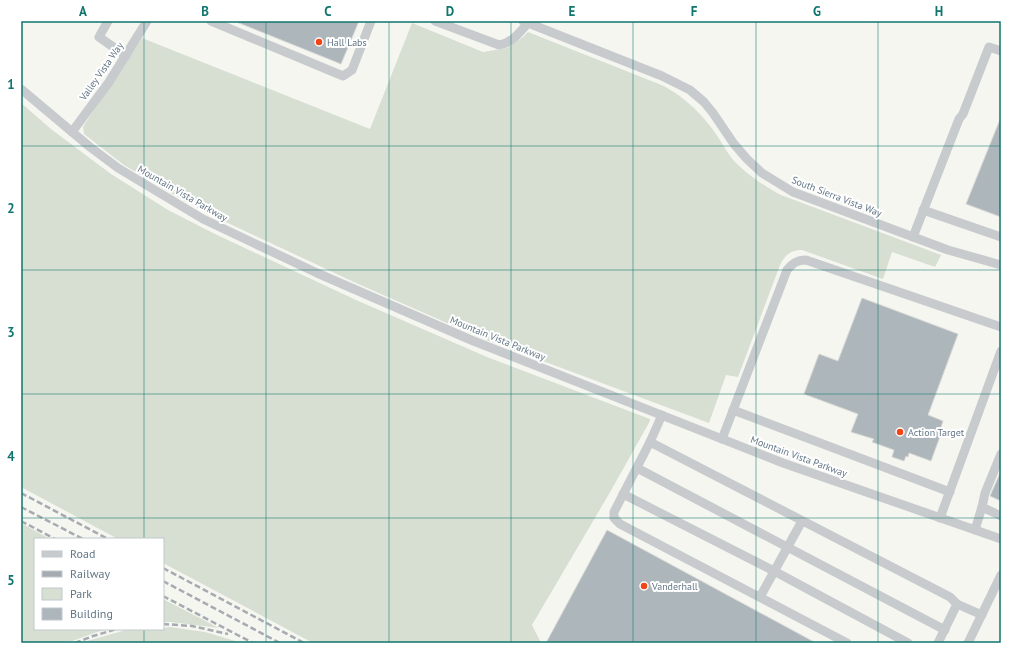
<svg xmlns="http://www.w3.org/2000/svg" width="1022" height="664" font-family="'PT Sans',sans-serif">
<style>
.green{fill:#d7ded2}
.building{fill:#adb6ba;stroke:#d7d7d4}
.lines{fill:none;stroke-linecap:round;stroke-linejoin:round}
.minor{stroke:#c8cbce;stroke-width:9}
.rail{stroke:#a5abb1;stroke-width:2.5;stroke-dasharray:6 3;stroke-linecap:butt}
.grid{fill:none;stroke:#0f766e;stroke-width:1;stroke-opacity:0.55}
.poi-dot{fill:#f24415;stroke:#fff;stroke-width:1.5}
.labels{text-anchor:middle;stroke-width:4;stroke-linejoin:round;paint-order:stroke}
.poi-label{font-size:10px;fill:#627685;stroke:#fff;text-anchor:start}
.street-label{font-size:10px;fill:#627685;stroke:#fff}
.neatline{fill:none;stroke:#0f766e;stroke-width:1.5}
.grid-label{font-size:13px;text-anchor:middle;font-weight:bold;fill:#0f766e}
</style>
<rect width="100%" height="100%" fill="#f6f6f1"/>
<g class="green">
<path d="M412,23L483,52L507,48L523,37L528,32L664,86C683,97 696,108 710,126C719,137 725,150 734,161C749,176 763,185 781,195L941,255L935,267L892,252L883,279L802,250C791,250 785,255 780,265L738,377L726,375L709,423L481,338L356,283L232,225L181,199L124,165L84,134L83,127L86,122L142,38L370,129Z"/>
<path d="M21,103L51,129L111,174L168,210L213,233L356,300L487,357L650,419V421L609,494L532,625L541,643H313L163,563V539H118L21,487Z"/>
<path d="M21,523L50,539H35V629H108L97,632L67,643H21Z"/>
<path d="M163,599L219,628L171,622H163Z"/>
<path d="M170,627L205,632L242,643H80L126,630L163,629V628Z"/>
</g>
<g class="building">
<path d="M234,21H359L341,64Z"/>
<path d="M1001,117V217L966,204Z"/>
<path d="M862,298L958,334L928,415L943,421L940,430L942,431L931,461L909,453L908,457L906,456L904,461L892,457L894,450L872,442L874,439L851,432L858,414L804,394L819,354L838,361Z"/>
<path d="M1001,471V501L990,496Z"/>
<path d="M607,530L816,643H546Z"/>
</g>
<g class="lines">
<g class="minor">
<path d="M108,21L99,37L126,56"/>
<path d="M211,21L343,76L352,70L371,21"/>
<path d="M435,21L499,45C512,43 519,33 528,23"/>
<path d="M523,21L662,76L690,90L704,102L713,113L734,144L747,159L762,173L793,192L948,250L1001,265"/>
<path d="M21,89L90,147L118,168L203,219L317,273L471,340L783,463L1001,539"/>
<path d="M72,132L109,82L147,21"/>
<path d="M923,210L1001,237"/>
<path d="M913,237L959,119L963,114L989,47L1001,51"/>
<path d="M733,410L950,492"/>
<path d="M662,415L650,442L950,597L957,604L938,643"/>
<path d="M722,439L787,270C793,263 797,260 806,260L1001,327"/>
<path d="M650,442L614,512V518L620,524L847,643"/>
<path d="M1001,454L985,493L982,507L1001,516"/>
<path d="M637,468L945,630"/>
<path d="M623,494L774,571L908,643"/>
<path d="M940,518L1001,351"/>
<path d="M975,530L982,507"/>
<path d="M760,597L802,521"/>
<path d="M957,604L982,615"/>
<path d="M968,643L1001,575"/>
</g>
<g class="rail">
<path d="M21,493L108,539"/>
<path d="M21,507L83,539"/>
<path d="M21,521L55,539"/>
<path d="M163,568L304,643"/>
<path d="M163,581L280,643"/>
<path d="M163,596L253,643"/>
<path d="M163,624L192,626L228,634"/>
<path d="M75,643L93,636L117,629"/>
</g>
</g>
<path class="grid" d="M144,21V539M266,21V643M389,21V643M511,21V643M633,21V643M756,21V643M878,21V643M21,146H1001M21,270H1001M21,394H1001M21,518H1001M144,629V643"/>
<g class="poi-dot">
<circle cx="319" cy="42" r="4"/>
<circle cx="900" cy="432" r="4"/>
<circle cx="644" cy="586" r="4"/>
</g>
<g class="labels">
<g class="poi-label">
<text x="327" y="46">Hall Labs</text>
<text x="908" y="436">Action Target</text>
<text x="652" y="590">Vanderhall</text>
</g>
<g class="street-label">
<text transform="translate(101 71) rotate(-55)" y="4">Valley Vista Way</text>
<text transform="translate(183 193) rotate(30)" y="4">Mountain Vista Parkway</text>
<text transform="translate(837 196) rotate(21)" y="4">South Sierra Vista Way</text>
<text transform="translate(498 338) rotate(22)" y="4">Mountain Vista Parkway</text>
<text transform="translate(799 456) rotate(20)" y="4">Mountain Vista Parkway</text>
</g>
</g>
<rect width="1022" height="664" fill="none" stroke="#ffffff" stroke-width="44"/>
<rect x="34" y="538" width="130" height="92" fill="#ffffff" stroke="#c0c8ce"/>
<rect x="42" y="551" width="20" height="6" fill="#c8cbce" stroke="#c0c8ce"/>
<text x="70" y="558" font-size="12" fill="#627685">Road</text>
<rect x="42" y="571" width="20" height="6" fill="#a5abb1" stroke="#c0c8ce"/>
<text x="70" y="578" font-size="12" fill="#627685">Railway</text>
<rect x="42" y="588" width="20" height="12" fill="#d7ded2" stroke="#c0c8ce"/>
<text x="70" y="598" font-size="12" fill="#627685">Park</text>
<rect x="42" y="608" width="20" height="12" fill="#adb6ba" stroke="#c0c8ce"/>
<text x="70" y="618" font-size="12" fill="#627685">Building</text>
<rect x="22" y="22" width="978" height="620" class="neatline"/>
<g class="grid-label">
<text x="83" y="16">A</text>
<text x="205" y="16">B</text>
<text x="328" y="16">C</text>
<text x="450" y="16">D</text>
<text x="572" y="16">E</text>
<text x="694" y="16">F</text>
<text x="817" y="16">G</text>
<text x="939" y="16">H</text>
<text x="11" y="89">1</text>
<text x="11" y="213">2</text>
<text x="11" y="337">3</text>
<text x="11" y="461">4</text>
<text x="11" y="585">5</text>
</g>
</svg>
